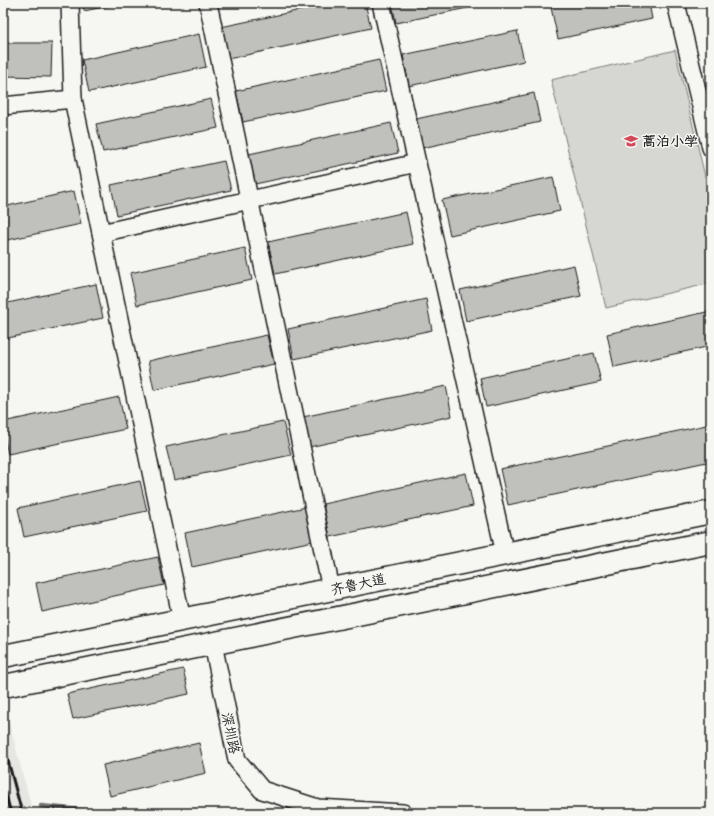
<svg xmlns="http://www.w3.org/2000/svg" width="714" height="816" font-family="Caveat,'LXGW WenKai TC',sans-serif">
<style>
.built{fill:#e6e6e2}
.green{fill:#d6d6d2;stroke:#797977}
.lines{fill:none;stroke-linecap:round;stroke-linejoin:round}
.stream{stroke:#727271;stroke-width:4.5}
.building{fill:#c0c0bd;stroke:#1c1c1c}
.minor-casing{stroke:#1c1c1c;stroke-width:20}
.major-casing{stroke:#1c1c1c;stroke-width:25}
.minor{stroke:#f6f6f2;stroke-width:17}
.major{stroke:#f6f6f2;stroke-width:22}
.rail{stroke:#1c1c1c;stroke-width:3}
.labels{text-anchor:middle;stroke-width:3;stroke-linejoin:round;paint-order:stroke}
.poi-label{font-size:14px;font-weight:bold;fill:#1c1c1c;stroke:#f6f6f2;text-anchor:start}
.street-label{font-size:14px;fill:#1c1c1c;stroke:#f6f6f2}
</style>
<rect width="100%" height="100%" fill="#f6f6f2"/>
<filter id="ink" filterUnits="userSpaceOnUse"><feTurbulence type="fractalNoise" baseFrequency=".025" numOctaves="2"/><feDisplacementMap in="SourceGraphic" scale="8" xChannelSelector="R" yChannelSelector="G"/><feConvolveMatrix kernelMatrix="1 2 1 2 8 2 1 2 1" color-interpolation-filters="sRGB"/></filter>
<g filter="url(#ink)">
<path class="built" d="M3,699L10,726L33,813H3Z"/>
<path class="green" d="M675,50L711,202V283L606,308L551,80Z"/>
<g class="lines">
<path class="stream" d="M41,806L109,813"/>
</g>
<g class="building">
<path d="M83,3H124L84,11Z"/>
<path d="M334,3H365L371,28L228,59L221,27Z"/>
<path d="M392,3H491L396,23Z"/>
<path d="M550,3H649L652,19L558,39Z"/>
<path d="M517,31L524,61L409,86L403,55Z"/>
<path d="M199,34L206,67L89,92L82,60Z"/>
<path d="M3,43H52L51,77L3,76Z"/>
<path d="M379,60L386,91L243,122L236,91Z"/>
<path d="M534,93L540,122L422,148L416,119Z"/>
<path d="M211,99L218,128L103,152L96,124Z"/>
<path d="M391,123L398,153L255,184L249,154Z"/>
<path d="M224,161L231,190L117,215L111,185Z"/>
<path d="M553,177L560,211L450,235L442,200Z"/>
<path d="M74,191L81,224L3,241V207Z"/>
<path d="M406,212L413,244L275,274L268,242Z"/>
<path d="M245,248L252,280L137,305L130,273Z"/>
<path d="M574,265L581,296L466,321L460,290Z"/>
<path d="M96,284L103,318L3,339V304Z"/>
<path d="M426,299L432,330L294,359L288,329Z"/>
<path d="M711,311V346L614,367L607,334Z"/>
<path d="M267,335L274,364L154,390L148,361Z"/>
<path d="M594,353L601,382L486,407L480,378Z"/>
<path d="M446,386L452,416L309,447L303,417Z"/>
<path d="M119,397L126,429L8,454L3,432V422Z"/>
<path d="M283,422L291,455L174,480L166,447Z"/>
<path d="M711,424V461L508,505L500,469Z"/>
<path d="M466,473L473,506L330,537L323,504Z"/>
<path d="M140,481L147,511L24,537L18,508Z"/>
<path d="M306,507L313,541L192,567L185,533Z"/>
<path d="M158,557L164,585L42,612L36,583Z"/>
<path d="M183,669L189,694L73,719L67,694Z"/>
<path d="M199,743L206,773L110,796L103,765Z"/>
</g>
<g class="lines">
<defs>
<g id="minor">
<path d="M70,3L73,99L182,620"/>
<path d="M208,3L331,589"/>
<path d="M381,3L505,554"/>
<path d="M676,3L711,148"/>
<path d="M3,106L73,99"/>
<path d="M101,233L417,163"/>
<path d="M213,644L237,760L262,790L318,808L403,813"/>
</g>
<g id="major">
<path d="M4,656L711,512"/>
<path d="M9,685L711,542"/>
</g>
</defs>
<use href="#minor" class="minor-casing"/>
<use href="#major" class="major-casing"/>
<use href="#minor" class="minor"/>
<use href="#major" class="major"/>
<g class="rail">
<path d="M3,742L22,813"/>
<path d="M3,786L11,813"/>
</g>
</g>
</g>
<defs>
<symbol id="school-bare" viewBox="-9 -9 18 18"><path d="M0-5L7-2L0 1L-7-2ZM-4 1L0 2.5L4 1V4Q0 6-4 4Z" fill="#d1495b" stroke="#f6f6f2" stroke-width="2.5" paint-order="stroke"/></symbol>
</defs>
<g fill-rule="evenodd">
<use href="#school-bare" x="621" y="131" width="20" height="20"/>
</g>
<g class="labels">
<g class="poi-label">
<text x="642" y="146">蒿泊小学</text>
</g>
<g class="street-label">
<text transform="translate(358 584) rotate(-12)" y="5">齐鲁大道</text>
<text transform="translate(231 733) rotate(78)" y="5">深圳路</text>
</g>
</g>
<rect width="714" height="816" fill="none" stroke="#f6f6f2" stroke-width="16"/>
<rect x="8" y="8" width="698" height="800" fill="none" stroke="#1c1c1c" stroke-width="1.5" filter="url(#ink)"/>
</svg>
